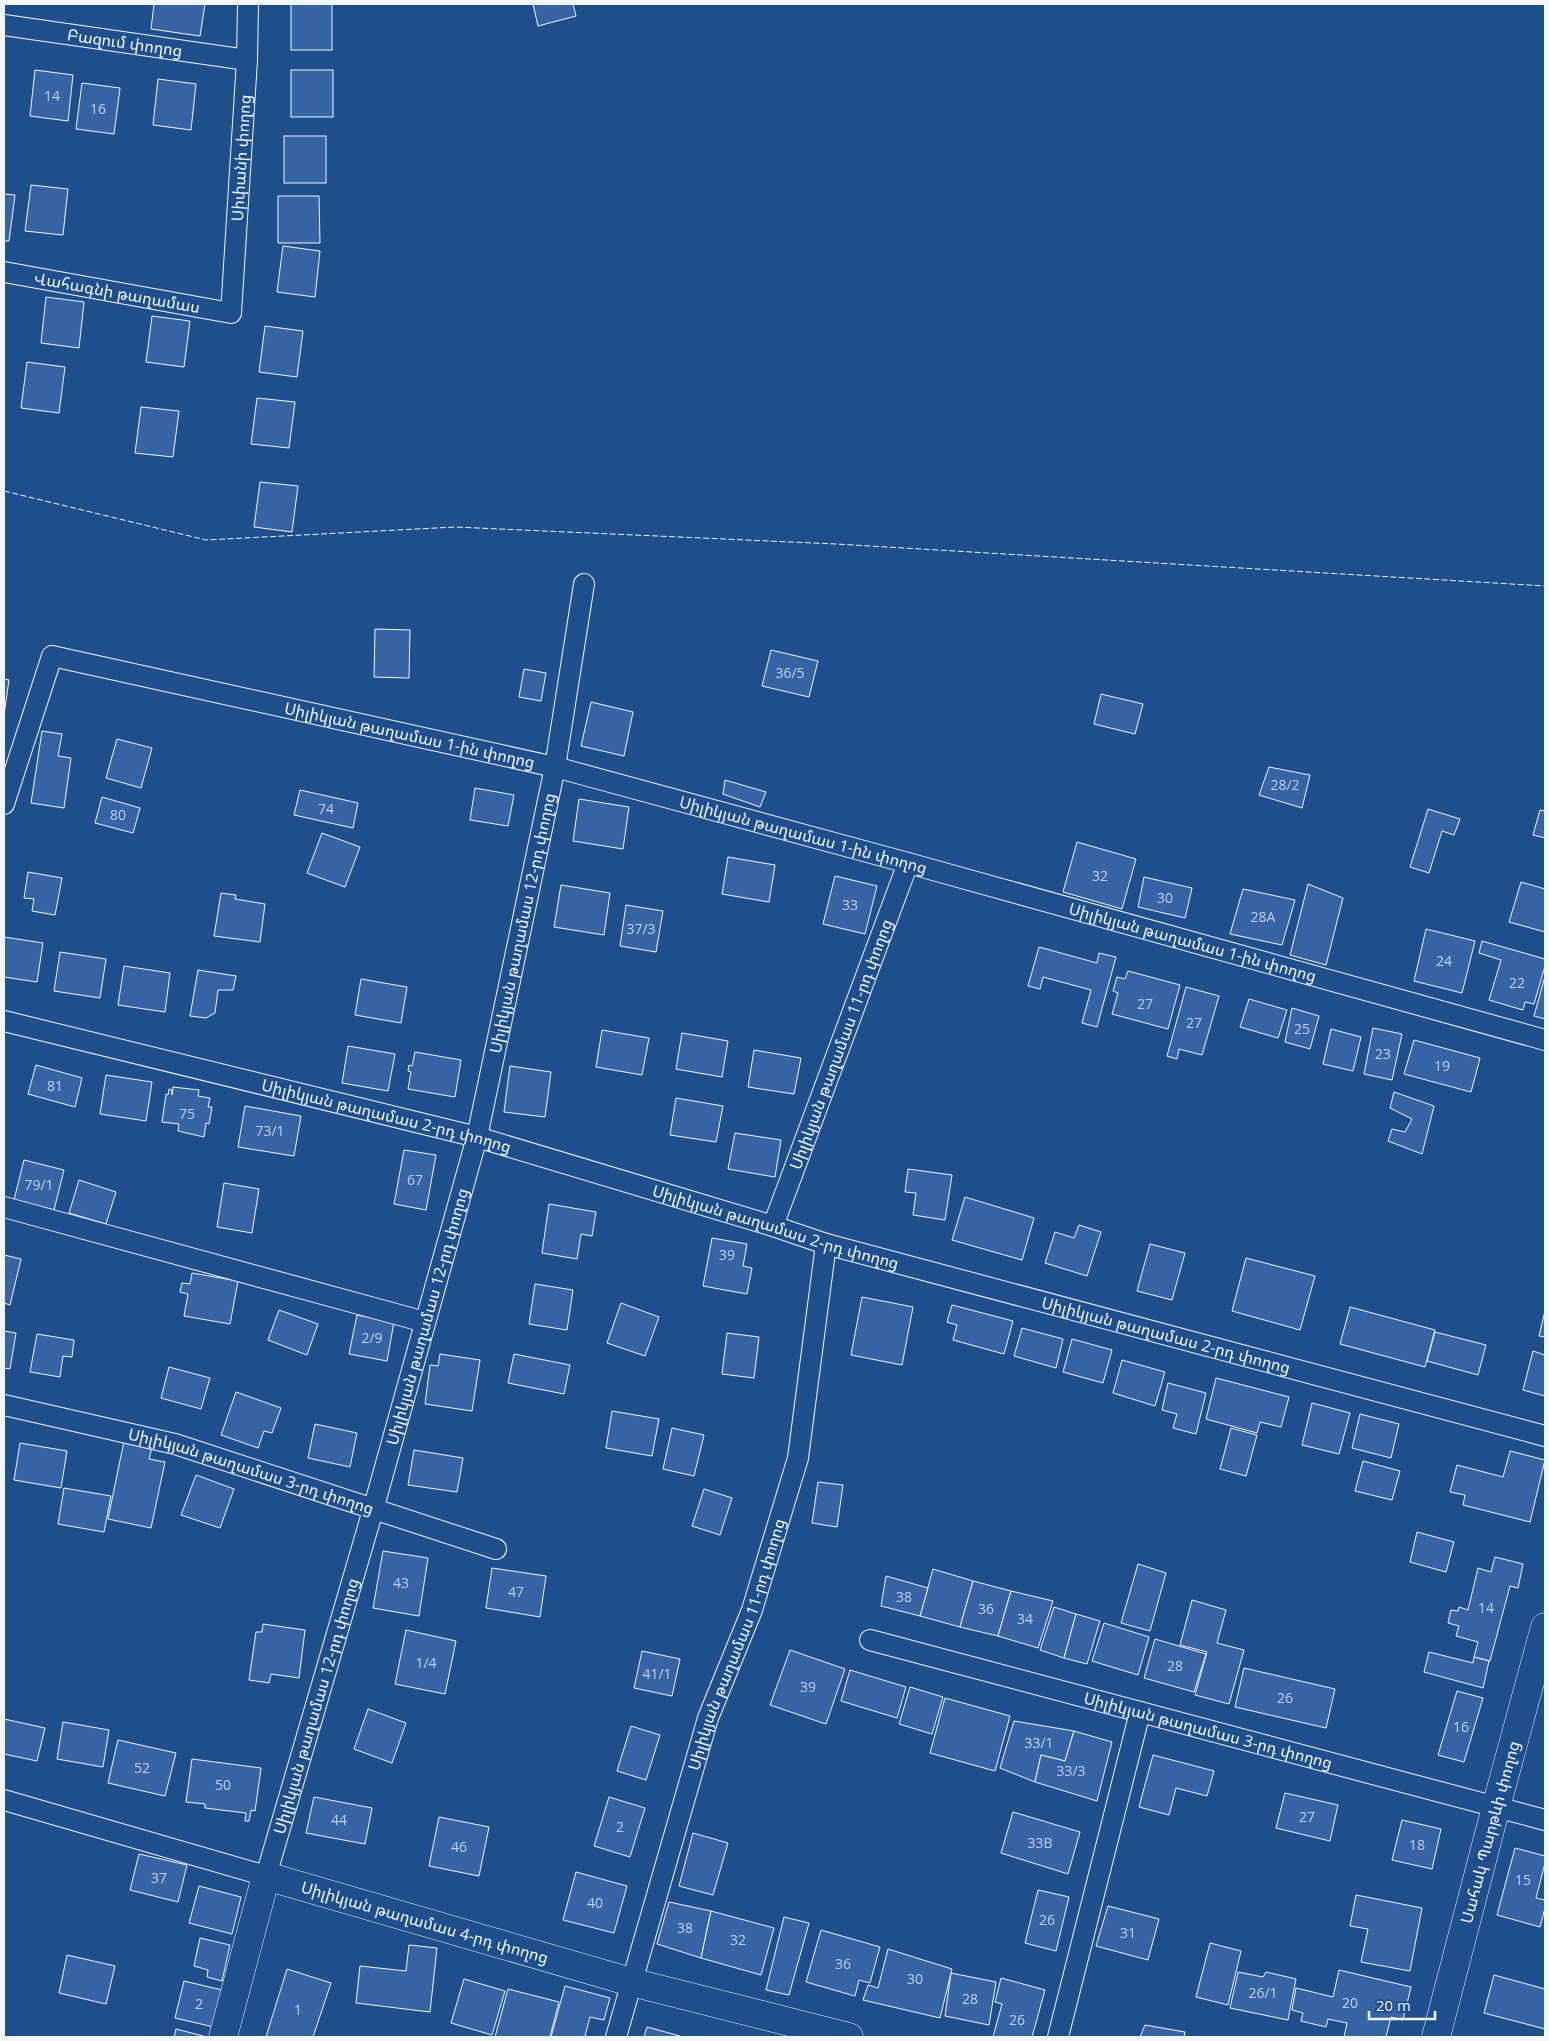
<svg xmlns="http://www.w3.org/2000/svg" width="1549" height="2041" font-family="'Open Sans','Noto Sans Armenian',sans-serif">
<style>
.building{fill:#3563a3;stroke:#f2f6ff}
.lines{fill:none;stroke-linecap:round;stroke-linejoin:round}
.minor-casing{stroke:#f2f6ff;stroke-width:22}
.secondary-casing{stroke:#f2f6ff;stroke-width:29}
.minor{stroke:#1f4e8c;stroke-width:20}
.secondary{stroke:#1f4e8c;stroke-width:28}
.fence{stroke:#f2f6ff;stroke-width:1;stroke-dasharray:6 2.5;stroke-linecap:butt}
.labels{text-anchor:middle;stroke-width:4;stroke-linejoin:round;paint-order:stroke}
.number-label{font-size:14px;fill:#c3d1e8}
.street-label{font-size:16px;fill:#f2f6ff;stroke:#1f4e8c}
</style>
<rect width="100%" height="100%" fill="#1f4e8c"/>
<g class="building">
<path d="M154,4H205L200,36L151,29Z"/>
<rect x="291" y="4" width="41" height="46"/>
<path d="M533,4H573L576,16L538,26Z"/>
<path d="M35,70L73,75L68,121L30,116Z"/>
<rect x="291" y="70" width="42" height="47"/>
<path d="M158,79L196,84L191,130L153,125Z"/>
<path d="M82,83L120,88L114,134L76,129Z"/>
<rect x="284" y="136" width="42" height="47"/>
<path d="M31,185L68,189L63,235L25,231Z"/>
<path d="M4,194L15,195L9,241H4Z"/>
<path d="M278,196H319L320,243H278Z"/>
<path d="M283,246L320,251L315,297L277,292Z"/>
<path d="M46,297L84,302L79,348L41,343Z"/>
<path d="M152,316L190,321L184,367L146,362Z"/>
<path d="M265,326L303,331L297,377L259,372Z"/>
<path d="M27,362L65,367L59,413L21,408Z"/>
<path d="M257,398L295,402L289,448L251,444Z"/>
<path d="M141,407L179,411L173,457L135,453Z"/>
<path d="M260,482L298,486L292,532L254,527Z"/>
<path d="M375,629L410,630L409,678L374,677Z"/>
<path d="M771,650L818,661L809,697L762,686Z"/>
<path d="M524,669L546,673L541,701L519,697Z"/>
<path d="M4,679L9,680L4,715Z"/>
<path d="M1101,694L1143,704L1135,734L1094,724Z"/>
<path d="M591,702L633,712L624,756L581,746Z"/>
<path d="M42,731L62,734L58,756L71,758L64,808L31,803Z"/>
<path d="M117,739L152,748L141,788L106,778Z"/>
<path d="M1269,767L1310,775L1302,808L1259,795Z"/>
<path d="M725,780L766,792L760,807L723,794Z"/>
<path d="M475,788L514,795L508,826L470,820Z"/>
<path d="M300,790L358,803L353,828L294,815Z"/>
<path d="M102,797L140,808L133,833L95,823Z"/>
<path d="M579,799L629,807L623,849L573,841Z"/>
<path d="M1428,809L1460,819L1454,835L1442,831L1429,873L1410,867Z"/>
<path d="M1540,810L1545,811V838L1533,835Z"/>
<path d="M322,833L360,847L345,887L307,873Z"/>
<path d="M1077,842L1136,859L1122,909L1063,892Z"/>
<path d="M728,857L775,865L769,902L722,894Z"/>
<path d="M28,872L62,878L55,915L32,911L34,899L24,898Z"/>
<path d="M835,876L877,886L865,934L823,924Z"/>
<path d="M1144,877L1192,888L1185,918L1138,907Z"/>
<path d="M1521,882L1545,889V932L1509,922Z"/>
<path d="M1308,884L1343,898L1326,965L1290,955Z"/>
<path d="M561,885L610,893L604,935L554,927Z"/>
<path d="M1243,889L1295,900L1282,945L1230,934Z"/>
<path d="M221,893L236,895L235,899L265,904L260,942L214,936Z"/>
<path d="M626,905L663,911L656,952L620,946Z"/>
<path d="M1426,929L1475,941L1462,993L1414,981Z"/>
<path d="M4,937L43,943L37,982L4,977Z"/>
<path d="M1482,941L1545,959V966L1534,1004L1525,1002L1523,1010L1489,1000L1501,960L1479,953Z"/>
<path d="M1039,947L1097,963L1099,953L1116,957L1097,1027L1082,1023L1091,990L1043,977L1040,989L1028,986Z"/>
<path d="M60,952L106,959L100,998L54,991Z"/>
<path d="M124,966L170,973L165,1012L118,1005Z"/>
<path d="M198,970L236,976L233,990H218L215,1013L206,1018L190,1016Z"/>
<path d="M1128,971L1180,985L1168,1029L1112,1014L1118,993L1113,991L1117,977L1125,979Z"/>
<path d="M1545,976V1019L1534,1016Z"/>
<path d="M361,979L407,987L401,1023L355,1015Z"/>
<path d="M1186,987L1219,996L1202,1055L1179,1049L1177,1059L1167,1056Z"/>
<path d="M1249,999L1287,1010L1278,1038L1240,1027Z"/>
<path d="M1292,1008L1319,1016L1310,1049L1285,1042Z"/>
<path d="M1373,1028L1402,1034L1392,1080L1364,1074Z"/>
<path d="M1331,1029L1361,1037L1353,1071L1323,1064Z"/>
<path d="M602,1030L649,1038L642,1075L596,1067Z"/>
<path d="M682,1033L728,1041L722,1077L676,1069Z"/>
<path d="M1414,1040L1480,1058L1471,1092L1404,1074Z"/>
<path d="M348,1046L395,1054L388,1091L342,1083Z"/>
<path d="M754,1050L801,1058L794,1094L748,1087Z"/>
<path d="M415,1052L461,1060L455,1097L408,1089L411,1072L408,1071L409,1065L412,1066Z"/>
<path d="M36,1065L82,1078L75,1107L28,1094Z"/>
<path d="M510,1066L551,1072L545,1117L504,1112Z"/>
<path d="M106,1075L152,1082L146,1121L100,1114Z"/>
<path d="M173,1087L199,1090L198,1096L210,1098L208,1107H212L209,1124L206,1123L204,1137L178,1131L179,1124L162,1122L166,1094L168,1095L169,1089L172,1090V1095Z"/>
<path d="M1394,1092L1434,1106L1422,1154L1388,1141L1392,1129L1405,1132L1412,1119L1390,1108Z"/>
<path d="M676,1098L723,1106L716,1142L670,1135Z"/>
<path d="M245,1106L301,1116L294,1156L238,1147Z"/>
<path d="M735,1133L781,1140L775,1177L728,1169Z"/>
<path d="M404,1150L436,1155L426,1210L394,1204Z"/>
<path d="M24,1160L64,1170L54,1210L14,1200Z"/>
<path d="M908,1169L952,1175L945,1220L913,1215L916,1193L905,1192Z"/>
<path d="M79,1180L116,1192L106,1224L69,1213Z"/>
<path d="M224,1183L259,1189L252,1233L217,1227Z"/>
<path d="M965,1197L1034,1218L1022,1260L952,1240Z"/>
<path d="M549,1204L596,1212L592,1236L581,1234L577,1259L542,1253Z"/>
<path d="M1079,1225L1101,1232L1087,1276L1045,1263L1055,1232L1074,1238Z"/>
<path d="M712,1238L747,1244L743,1266L752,1268L747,1294L703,1286Z"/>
<path d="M1150,1244L1185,1253L1172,1300L1137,1291Z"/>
<path d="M4,1255L21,1259L10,1305L4,1303Z"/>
<path d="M1246,1258L1315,1276L1300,1330L1232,1311Z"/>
<path d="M192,1273L238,1281L230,1324L184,1316L188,1294L180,1292L182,1283L190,1284Z"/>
<path d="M535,1284L573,1290L567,1330L529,1324Z"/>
<path d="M862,1297L913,1307L902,1365L851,1355Z"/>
<path d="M621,1303L659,1317L645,1356L607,1343Z"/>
<path d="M952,1305L1013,1321L1004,1354L953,1340L957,1325L947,1322Z"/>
<path d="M1350,1307L1435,1330L1425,1367L1340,1344Z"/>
<path d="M279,1310L318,1324L307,1355L268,1340Z"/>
<path d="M1545,1311V1337L1539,1336Z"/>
<path d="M357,1315L394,1322L387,1361L349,1354Z"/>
<path d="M1022,1328L1063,1339L1056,1368L1014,1356Z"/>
<path d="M4,1331L16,1333L10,1369L4,1368Z"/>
<path d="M1435,1332L1486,1345L1478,1375L1427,1361Z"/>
<path d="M727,1333L759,1337L754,1378L722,1374Z"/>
<path d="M37,1334L74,1340L72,1357L63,1356L60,1377L30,1372Z"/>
<path d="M1072,1339L1112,1350L1103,1383L1063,1372Z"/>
<path d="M1533,1351L1545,1355V1396L1523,1390Z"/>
<path d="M440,1354L480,1360L472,1411L425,1404L430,1365L438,1366Z"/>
<path d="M514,1354L570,1365L564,1394L508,1383Z"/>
<path d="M1122,1360L1165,1372L1155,1406L1113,1393Z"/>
<path d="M169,1367L210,1378L201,1409L161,1398Z"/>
<path d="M1216,1378L1289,1397L1281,1427L1260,1422L1257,1433L1206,1419Z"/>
<path d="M1168,1383L1206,1393L1196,1434L1173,1428L1177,1414L1162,1410Z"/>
<path d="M236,1392L281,1408L272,1433L264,1431L258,1448L221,1435Z"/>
<path d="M1312,1403L1350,1413L1339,1454L1302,1445Z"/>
<path d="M612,1411L659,1419L652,1456L606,1448Z"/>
<path d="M1360,1414L1399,1424L1391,1458L1352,1448Z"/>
<path d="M315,1424L357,1433L350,1467L308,1458Z"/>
<path d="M672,1428L704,1435L694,1476L663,1469Z"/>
<path d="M1231,1428L1257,1435L1246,1476L1220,1469Z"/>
<path d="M124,1441L152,1447L149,1459L165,1462L151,1528L108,1519Z"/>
<path d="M20,1443L67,1451L61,1488L14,1480Z"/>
<path d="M414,1450L463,1458L457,1492L408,1485Z"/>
<path d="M1510,1451L1545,1460L1530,1522L1463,1505L1465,1495L1450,1492L1457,1465L1503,1477Z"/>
<path d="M1363,1461L1400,1471L1392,1500L1355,1491Z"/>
<path d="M196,1475L234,1489L220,1528L181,1515Z"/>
<path d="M818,1482L843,1485L837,1527L812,1523Z"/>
<path d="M64,1488L111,1496L104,1532L58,1524Z"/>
<path d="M704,1489L732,1498L720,1535L692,1526Z"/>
<path d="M1417,1532L1454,1542L1446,1572L1410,1562Z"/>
<path d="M383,1551L428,1558L419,1616L373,1608Z"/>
<path d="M1495,1557L1523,1564L1518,1588L1510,1586L1490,1661L1474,1657L1478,1642L1456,1636L1459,1626L1448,1623L1451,1610L1458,1611L1459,1607L1468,1610L1478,1568L1491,1572Z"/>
<path d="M1138,1564L1166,1573L1150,1631L1121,1623Z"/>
<path d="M492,1568L546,1576L540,1617L486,1608Z"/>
<path d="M933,1569L973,1581L960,1627L920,1616Z"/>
<path d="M886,1576L928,1588L920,1616L881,1606Z"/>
<path d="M973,1581L1011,1591L998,1636L960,1627Z"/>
<path d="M1011,1591L1053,1601L1038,1648L998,1636Z"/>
<path d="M1192,1600L1226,1610L1217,1643L1244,1650L1229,1704L1195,1695L1207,1652L1180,1645Z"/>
<path d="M1054,1607L1076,1614L1064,1658L1040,1650Z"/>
<path d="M1076,1614L1100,1621L1087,1664L1064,1658Z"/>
<path d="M1104,1623L1149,1637L1138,1675L1092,1661Z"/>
<path d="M263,1624L305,1630L299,1678L271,1674L269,1683L249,1680L256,1632H262Z"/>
<path d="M406,1630L456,1641L445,1694L395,1684Z"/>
<path d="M1155,1639L1206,1654L1194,1692L1144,1678Z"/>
<path d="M790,1650L845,1669L826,1724L770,1705Z"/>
<path d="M642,1651L680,1659L672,1696L634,1688Z"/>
<path d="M1429,1652L1473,1663L1474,1657L1489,1661L1483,1688L1424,1672Z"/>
<path d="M1244,1668L1335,1689L1326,1728L1235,1707Z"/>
<path d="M850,1670L906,1687L897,1718L841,1701Z"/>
<path d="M910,1687L943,1697L932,1734L899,1724Z"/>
<path d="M1457,1691L1483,1698L1464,1762L1438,1755Z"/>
<path d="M945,1698L1010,1716L995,1771L930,1753Z"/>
<path d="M368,1709L406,1723L392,1763L354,1749Z"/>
<path d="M4,1719L45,1728L37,1761L4,1754Z"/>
<path d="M1014,1721L1074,1731L1065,1761L1041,1755L1035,1782L1000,1768Z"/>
<path d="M63,1722L109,1730L103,1767L57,1759Z"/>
<path d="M631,1726L660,1735L646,1780L617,1771Z"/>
<path d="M1074,1731L1112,1742L1097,1801L1035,1782L1041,1755L1065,1761Z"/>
<path d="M118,1740L176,1753L165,1796L108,1783Z"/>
<path d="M1153,1755L1214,1771L1207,1796L1176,1788L1169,1815L1139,1807Z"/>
<path d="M192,1759L261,1768L255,1811L251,1810L249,1821H245L246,1813L205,1808V1804L186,1802Z"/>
<path d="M1285,1793L1338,1805L1330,1841L1276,1828Z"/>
<path d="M314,1797L372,1808L365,1844L306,1833Z"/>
<path d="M609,1797L645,1808L630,1857L594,1846Z"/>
<path d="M1013,1812L1080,1832L1068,1874L1001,1853Z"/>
<path d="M439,1817L489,1827L479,1876L429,1866Z"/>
<path d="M1402,1820L1441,1829L1432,1869L1392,1860Z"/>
<path d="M693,1833L728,1843L713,1895L679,1886Z"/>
<path d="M1515,1848L1545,1856V1863L1536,1898L1545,1900V1908L1540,1927L1497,1915Z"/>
<path d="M139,1854L187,1865L178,1902L130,1890Z"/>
<path d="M576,1872L627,1886L614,1933L563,1920Z"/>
<path d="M199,1886L241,1897L232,1934L189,1923Z"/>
<path d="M1038,1890L1069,1897L1056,1951L1025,1943Z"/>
<path d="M1356,1895L1422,1908L1410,1971L1361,1962L1368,1929L1350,1926Z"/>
<path d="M669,1902L711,1911L701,1958L657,1944Z"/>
<path d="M1108,1906L1159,1919L1148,1960L1096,1946Z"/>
<path d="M711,1911L774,1928L761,1975L701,1958Z"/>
<path d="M784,1917L809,1923L789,1995L766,1990Z"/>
<path d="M821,1930L880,1947L870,1983L859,1980L855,1996L806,1982Z"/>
<path d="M200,1938L230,1945L222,1981L207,1977L208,1970L194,1966Z"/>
<path d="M1210,1943L1241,1951L1228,2005L1196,1997Z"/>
<path d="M409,1945L437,1948L430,2012L356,2003L360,1966L406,1971Z"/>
<path d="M888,1949L952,1969L940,2018L863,2000L868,1985L878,1988Z"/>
<path d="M67,1955L115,1966L106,2004L59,1993Z"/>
<path d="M287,1969L331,1983L313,2037H266Z"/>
<path d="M1339,1970L1411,1987L1403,2020L1391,2017L1386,2037H1344L1347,2023L1328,2019L1326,2027L1301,2021L1303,2013L1292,2010L1296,1988L1333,1997Z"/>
<path d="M1238,1972L1263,1977L1266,1972L1296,1979L1288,2020L1230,2008Z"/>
<path d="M951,1973L996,1982L989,2025L945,2016Z"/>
<path d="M1494,1975L1545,1989V2029L1484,2013Z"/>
<path d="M1001,1978L1045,1990L1032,2037H993L1002,2004L995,2002Z"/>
<path d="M464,1979L505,1991L492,2035L451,2023Z"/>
<path d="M184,1981L222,1990L214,2027L175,2018Z"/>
<path d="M565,1986L610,1998L604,2020L590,2017L585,2036L591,2037H551Z"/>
<path d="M508,1989L559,2002L550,2037H495Z"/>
<path d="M1145,2025L1185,2032L1184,2037H1140Z"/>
<path d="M647,2027L680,2036V2037H644Z"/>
<path d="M176,2029L207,2037H174Z"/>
</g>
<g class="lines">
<defs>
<g id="minor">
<path id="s1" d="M4,25L247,60"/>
<path id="s2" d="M4,272L231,313L247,60L248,4"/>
<path id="s3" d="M4,804L52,656L555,767L908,863L1545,1040"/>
<path id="s4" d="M4,1021L477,1137L773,1226L826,1244L1545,1436"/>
<path d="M4,1207L425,1322"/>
<path id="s5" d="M773,1226L908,863"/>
<path id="s6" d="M4,1405L175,1444L496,1549"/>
<path id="s7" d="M870,1640L1545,1820"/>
<path id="s8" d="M4,1800L266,1876L373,1510L477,1137L555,767L584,584"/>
<path id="s9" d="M616,2037L708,1718L752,1610L798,1458L826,1244"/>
<path d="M1058,2037L1140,1712"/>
</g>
<g id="secondary">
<path id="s10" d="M223,2037L266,1876L631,1982L849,2037"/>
<path id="s11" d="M1436,2037L1496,1807L1545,1627"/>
</g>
</defs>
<use href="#minor" class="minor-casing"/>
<use href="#secondary" class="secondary-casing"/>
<use href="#minor" class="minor"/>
<use href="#secondary" class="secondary"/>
<path class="fence" d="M4,491L206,540L455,527L836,544L1545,586"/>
</g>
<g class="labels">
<g class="number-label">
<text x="52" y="101">14</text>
<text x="98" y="114">16</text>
<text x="790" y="678">36/5</text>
<text x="1285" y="790">28/2</text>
<text x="326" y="814">74</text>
<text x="118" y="820">80</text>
<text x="1100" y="881">32</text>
<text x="1165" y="903">30</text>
<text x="850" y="910">33</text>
<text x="1263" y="922">28А</text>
<text x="641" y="934">37/3</text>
<text x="1444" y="966">24</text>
<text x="1517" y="988">22</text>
<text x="1145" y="1009">27</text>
<text x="1194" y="1028">27</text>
<text x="1302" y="1034">25</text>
<text x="1383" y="1059">23</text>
<text x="1442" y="1071">19</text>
<text x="55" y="1091">81</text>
<text x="187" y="1119">75</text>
<text x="270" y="1136">73/1</text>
<text x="415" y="1185">67</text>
<text x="39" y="1190">79/1</text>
<text x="727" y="1260">39</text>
<text x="372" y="1343">2/9</text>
<text x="401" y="1588">43</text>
<text x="516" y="1597">47</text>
<text x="904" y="1602">38</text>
<text x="1486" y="1613">14</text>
<text x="986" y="1614">36</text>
<text x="1025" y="1624">34</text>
<text x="426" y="1668">1/4</text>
<text x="1175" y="1671">28</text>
<text x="657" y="1679">41/1</text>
<text x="808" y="1692">39</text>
<text x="1285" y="1703">26</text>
<text x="1461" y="1732">16</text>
<text x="1039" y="1748">33/1</text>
<text x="142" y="1773">52</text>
<text x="1071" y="1776">33/3</text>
<text x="223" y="1790">50</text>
<text x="1307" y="1822">27</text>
<text x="339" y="1825">44</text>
<text x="620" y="1832">2</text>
<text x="1040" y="1848">33B</text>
<text x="1417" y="1850">18</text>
<text x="459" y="1852">46</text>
<text x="159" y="1883">37</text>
<text x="1523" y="1885">15</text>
<text x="595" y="1908">40</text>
<text x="1047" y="1925">26</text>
<text x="685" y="1933">38</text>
<text x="1128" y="1938">31</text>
<text x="738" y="1945">32</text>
<text x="843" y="1969">36</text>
<text x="915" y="1984">30</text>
<text x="1263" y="1998">26/1</text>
<text x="970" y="2004">28</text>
<text x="1350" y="2008">20</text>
<text x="199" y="2009">2</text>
<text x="298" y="2015">1</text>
<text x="1017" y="2025">26</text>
</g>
<g class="street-label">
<text dy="6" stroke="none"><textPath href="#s1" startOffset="122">Բազում փողոց</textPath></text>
<text dy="6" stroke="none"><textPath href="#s2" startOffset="386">Սիփանի փողոց</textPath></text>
<text dy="6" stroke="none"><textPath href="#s2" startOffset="115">Վահագնի թաղամաս</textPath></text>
<text dy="6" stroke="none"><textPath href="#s3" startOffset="522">Սիլիկյան թաղամաս 1-ին փողոց</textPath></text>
<text dy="6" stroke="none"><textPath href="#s3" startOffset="928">Սիլիկյան թաղամաս 1-ին փողոց</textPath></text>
<text dy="6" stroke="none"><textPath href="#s8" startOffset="1260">Սիլիկյան թաղամաս 12-րդ փողոց</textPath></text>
<text dy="6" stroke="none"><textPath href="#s3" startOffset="1332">Սիլիկյան թաղամաս 1-ին փողոց</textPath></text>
<text dy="6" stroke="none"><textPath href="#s5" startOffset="194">Սիլիկյան թաղամաս 11-րդ փողոց</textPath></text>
<text dy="6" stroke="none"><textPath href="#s4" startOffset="394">Սիլիկյան թաղամաս 2-րդ փողոց</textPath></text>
<text dy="6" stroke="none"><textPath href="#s4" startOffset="799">Սիլիկյան թաղամաս 2-րդ փողոց</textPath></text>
<text dy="6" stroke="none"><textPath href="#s8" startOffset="855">Սիլիկյան թաղամաս 12-րդ փողոց</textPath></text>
<text dy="6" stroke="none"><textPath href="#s4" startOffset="1204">Սիլիկյան թաղամաս 2-րդ փողոց</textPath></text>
<text dy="6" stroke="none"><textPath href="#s6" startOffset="256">Սիլիկյան թաղամաս 3-րդ փողոց</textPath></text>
<text dy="6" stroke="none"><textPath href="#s9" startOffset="411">Սիլիկյան թաղամաս 11-րդ փողոց</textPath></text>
<text dy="6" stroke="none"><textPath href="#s8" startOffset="450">Սիլիկյան թաղամաս 12-րդ փողոց</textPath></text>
<text dy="6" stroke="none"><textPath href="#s7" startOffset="350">Սիլիկյան թաղամաս 3-րդ փողոց</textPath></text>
<text dy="6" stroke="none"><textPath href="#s11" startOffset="212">Սահակ Պարթևի փողոց</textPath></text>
<text dy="6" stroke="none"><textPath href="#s10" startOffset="332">Սիլիկյան թաղամաս 4-րդ փողոց</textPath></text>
</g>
</g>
<rect width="1549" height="2041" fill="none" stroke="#f2f6ff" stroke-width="10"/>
<path d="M1369 2011v8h66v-8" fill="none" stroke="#f2f6ff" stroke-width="2.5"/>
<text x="1376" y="2011" font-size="15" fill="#f2f6ff" stroke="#1f4e8c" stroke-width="4" paint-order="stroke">20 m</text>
</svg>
